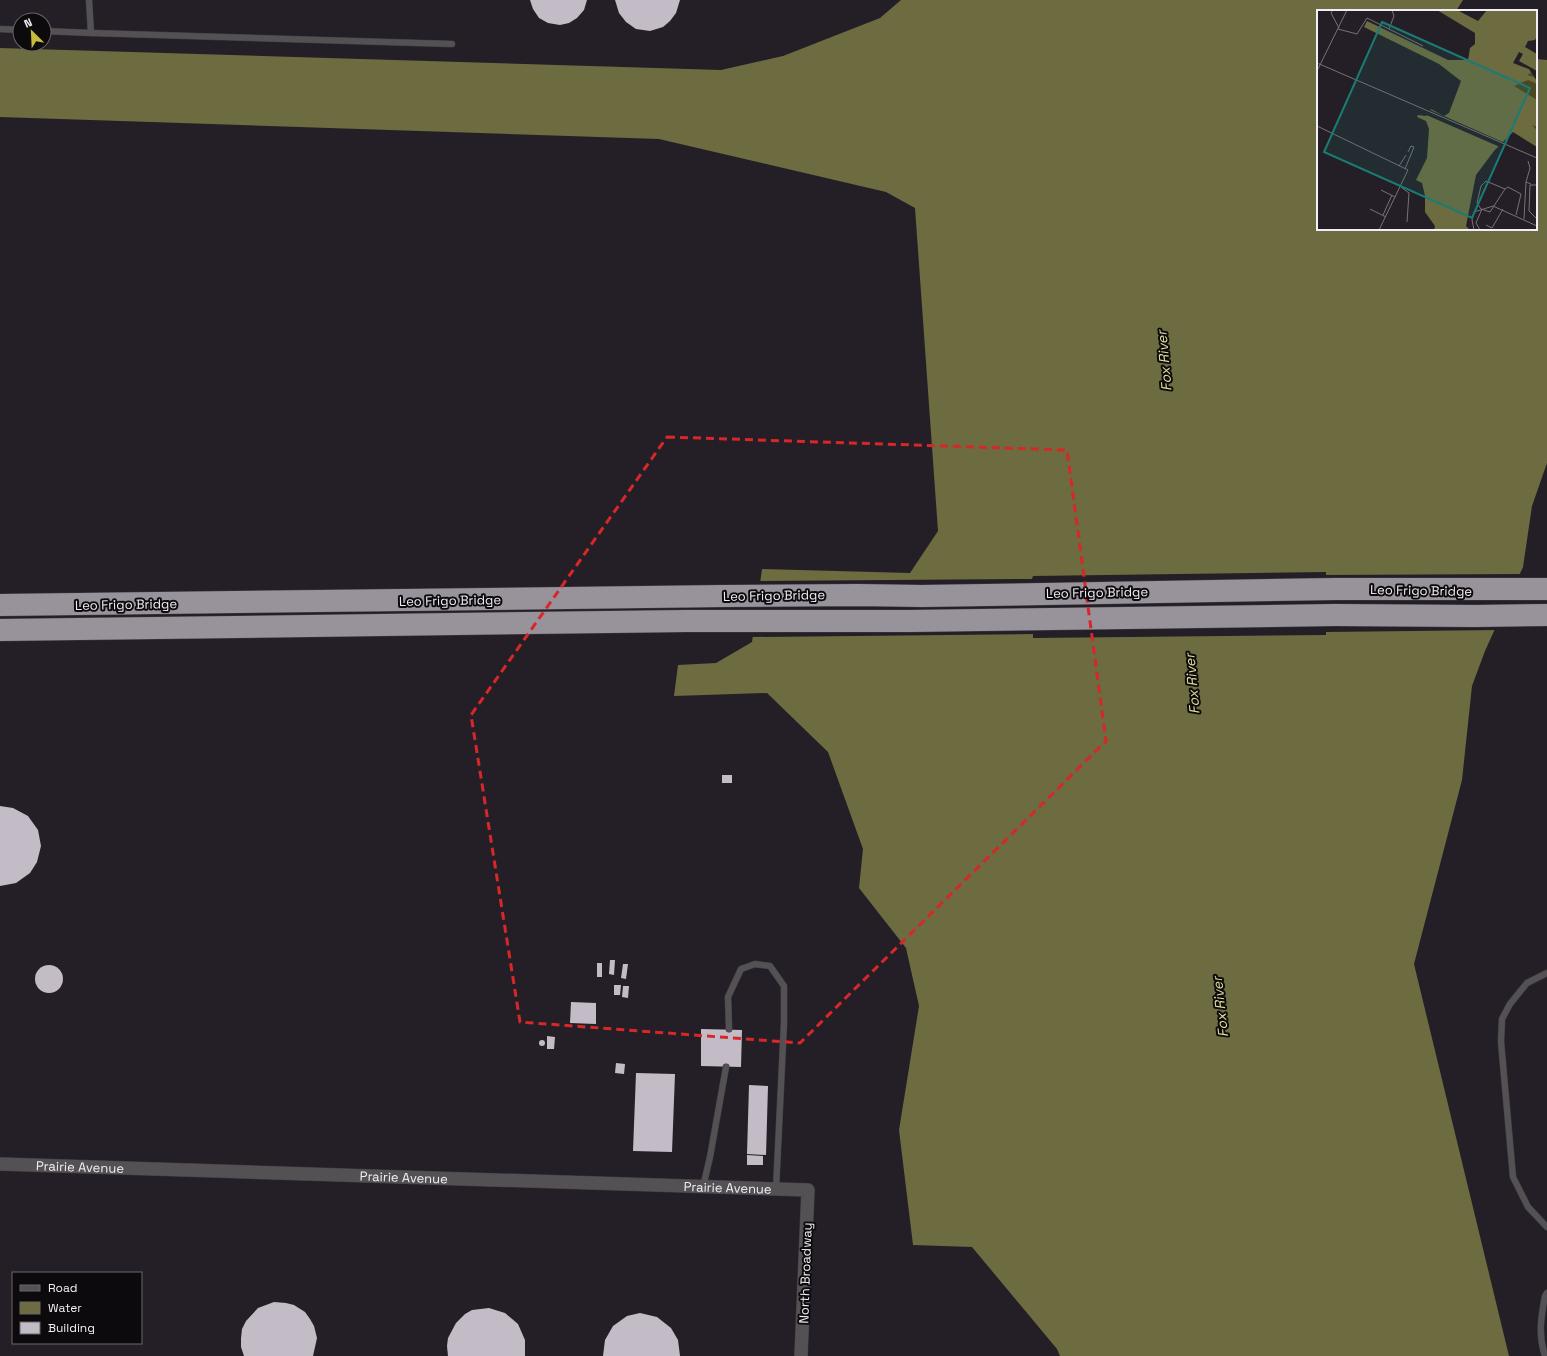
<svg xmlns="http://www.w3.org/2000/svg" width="1547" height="1356" font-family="'Space Grotesk',sans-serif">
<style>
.water{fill:#6d6b40}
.pier{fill:#241f26}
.building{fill:#c3bcc6}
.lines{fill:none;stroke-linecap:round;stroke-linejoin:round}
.lane-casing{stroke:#413c43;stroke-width:7}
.street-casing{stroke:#413c43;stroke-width:14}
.highway-casing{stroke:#413c43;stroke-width:23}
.lane{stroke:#535154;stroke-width:6}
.street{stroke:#535154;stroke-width:13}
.highway{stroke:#98929b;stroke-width:22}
.marked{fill:none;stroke:#d62828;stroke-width:3;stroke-dasharray:8 5;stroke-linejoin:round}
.labels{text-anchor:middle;stroke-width:4;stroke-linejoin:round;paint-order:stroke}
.street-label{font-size:13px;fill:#f2eff4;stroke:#0c0a0d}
.water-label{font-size:14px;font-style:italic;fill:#e2de97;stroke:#0c0a0d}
.inset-road{fill:none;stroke:#767278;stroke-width:1}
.view{fill:#1a7c75;fill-opacity:0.15;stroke:#1a7c75;stroke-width:2}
.inset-edge{fill:none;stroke:#f2eff4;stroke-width:2}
</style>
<rect width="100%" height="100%" fill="#241f26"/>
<path class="water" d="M901,0H1463L1456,11H1318V229H1536V59L1547,60V463L1532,506L1523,567L1485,651L1472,686L1462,780L1414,964L1509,1356H1060L1057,1349L972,1247L913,1245L899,1130L919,1006L906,948L859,888L863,849L828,752L767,693L674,696L678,665L716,663L752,642L762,569L910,573L938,531L915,208L886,192L659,139L0,117V48L721,70L783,56L880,18Z"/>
<path class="pier" d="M1326,572V575L1522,574L1497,630L1326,632V635L1033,638V634L751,637L758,581L1032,579L1033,576Z"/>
<g class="building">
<path d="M530,0H587L584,10L577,18L569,23L560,25L548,23L539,18L533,9Z"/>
<path d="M615,0H680L676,13L670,21L663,27L650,31L636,29L626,22L619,13Z"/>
<rect x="722" y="775" width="10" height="8"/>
<path d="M0,806L13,808L28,816L38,830L41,846L37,862L30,873L16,883L0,886Z"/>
<path d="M610,960H615L614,975L609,974Z"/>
<rect x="597" y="963" width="5" height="14"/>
<path d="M623,964H628L626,979L621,978Z"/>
<circle cx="49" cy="979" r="14"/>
<path d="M614,985H621L620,995H614Z"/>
<path d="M623,986H629L628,998L622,997Z"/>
<path d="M571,1002L596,1003V1024L570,1023Z"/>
<path d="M701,1029L742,1030L741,1067L701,1066Z"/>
<path d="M547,1036L555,1037L554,1049H547Z"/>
<circle cx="542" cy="1043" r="3"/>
<path d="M616,1063L625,1064L624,1074L615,1073Z"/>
<path d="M636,1073L675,1074L672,1152L633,1151Z"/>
<path d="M749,1085L768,1086L766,1155L747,1154Z"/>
<path d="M747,1155L763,1156V1165H747Z"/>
<path d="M274,1302L286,1303L294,1305L305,1312L310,1319L314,1326L317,1338L313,1356H244L241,1347V1338L242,1329L246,1321L258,1308Z"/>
<path d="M489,1308L505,1313L518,1324L525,1340V1356H448L447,1346L448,1338L456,1323L465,1314L472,1310Z"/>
<path d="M640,1313L657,1317L671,1328L678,1340L680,1356H603L605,1340L613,1326L627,1316Z"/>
</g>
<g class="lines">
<defs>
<g id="lane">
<path d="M0,29L20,30"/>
<path d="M44,31L91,33L89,0"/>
<path d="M91,33L452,44"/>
<path d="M1547,973L1527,983L1510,1004L1502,1019L1501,1042L1513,1177L1528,1207L1547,1227"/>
<path d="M729,1029L728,997L741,969L755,964L770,966L784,986V1023L776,1189"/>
<path d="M703,1187L710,1157L726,1067"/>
<path d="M1545,1356C1538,1335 1541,1317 1545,1296L1547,1293"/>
</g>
<g id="street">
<path id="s1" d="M0,1164L808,1190L801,1356"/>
</g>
<g id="highway">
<path d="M0,605L724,596L858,595L922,596L1336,589H1547"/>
<path d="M0,630L687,621H910L1335,615L1475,616L1547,615"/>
</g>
</defs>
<use href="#lane" class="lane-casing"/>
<use href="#street" class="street-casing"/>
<use href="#highway" class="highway-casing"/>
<use href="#lane" class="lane"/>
<use href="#street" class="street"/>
<use href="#highway" class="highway"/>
</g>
<path class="marked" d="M667,437L1067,450L1106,741L800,1043L520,1022L471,715Z"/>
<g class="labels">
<g class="street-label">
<text transform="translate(1421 590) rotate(1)" y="5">Leo Frigo Bridge</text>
<text transform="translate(1097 592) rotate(-1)" y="5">Leo Frigo Bridge</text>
<text transform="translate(774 595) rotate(-1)" y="5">Leo Frigo Bridge</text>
<text transform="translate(450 600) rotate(-1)" y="5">Leo Frigo Bridge</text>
<text transform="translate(126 604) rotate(-1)" y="5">Leo Frigo Bridge</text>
<text dy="5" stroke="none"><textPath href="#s1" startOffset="80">Prairie Avenue</textPath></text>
<text dy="5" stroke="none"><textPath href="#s1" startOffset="404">Prairie Avenue</textPath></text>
<text dy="5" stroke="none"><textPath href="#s1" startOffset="728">Prairie Avenue</textPath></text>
<text transform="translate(805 1273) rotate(-88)" y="5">North Broadway</text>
</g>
<g class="water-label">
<text transform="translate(1164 361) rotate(-95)" y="5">Fox River</text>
<text transform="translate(1192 684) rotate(-95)" y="5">Fox River</text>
<text transform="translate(1220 1007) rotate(-96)" y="5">Fox River</text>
</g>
</g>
<g transform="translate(1317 10)">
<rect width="220" height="220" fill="#241f26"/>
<path d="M212,59L220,71V120L195,100L197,75Z" fill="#4a4721"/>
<path d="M120,0H140L161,11L170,0H220V26L218,30L211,31L208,37L220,44V61L202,51L206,44L202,42L196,53L212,59L214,63L210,65L217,67L220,71V74L211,70L197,76L220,90V117L215,115L220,120V137L196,122L177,141L159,165L149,216L153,220H117L118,216L108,202V186L105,173L99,170L110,148L112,119L109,111L100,107L101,105L109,106L114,99L127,106L132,103L144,71L122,54L47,17L50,11L131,50H151L153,38L158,34V23Z" fill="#6d6b40"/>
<path d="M111,99L188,133L183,137L137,117L107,104Z" fill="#241f26"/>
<path class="inset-road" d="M16,0L14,3L22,18M21,19L40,24L50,8L72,19L77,6L75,0M72,19L106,36M0,53L220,148M0,61L30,0M0,116L91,160L62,220M82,156L89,145M88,159L97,137L94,136L91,142M169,171L188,179L173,202L164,199L160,193L164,176ZM209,172L213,158L211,151M220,175H213L212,201L220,209M84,177L92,183L90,212M188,179L191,177L204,184L199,205M64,180L78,187M53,199L69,207M66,205L75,185M207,209L209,172L214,174M169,215L175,218L186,199M157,220L155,210L157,202L176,196L220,216M163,220L159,213L165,199"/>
<path class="view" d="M65,12L213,78L155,208L7,142Z"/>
<rect width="220" height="220" class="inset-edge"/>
</g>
<rect x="12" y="1272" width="130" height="72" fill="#0c0a0d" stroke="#686669"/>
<rect x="20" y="1285" width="20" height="6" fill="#535154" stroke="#686669"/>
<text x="48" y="1292" font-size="12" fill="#f2eff4">Road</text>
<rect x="20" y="1302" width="20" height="12" fill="#6d6b40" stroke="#686669"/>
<text x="48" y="1312" font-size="12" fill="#f2eff4">Water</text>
<rect x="20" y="1322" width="20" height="12" fill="#c3bcc6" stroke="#686669"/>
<text x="48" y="1332" font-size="12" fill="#f2eff4">Building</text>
<g transform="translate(32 32) rotate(336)"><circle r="19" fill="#0c0a0d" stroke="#686669"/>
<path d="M0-3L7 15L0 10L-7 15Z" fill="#c5bc3d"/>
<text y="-6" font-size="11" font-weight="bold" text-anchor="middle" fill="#f2eff4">N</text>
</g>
</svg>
